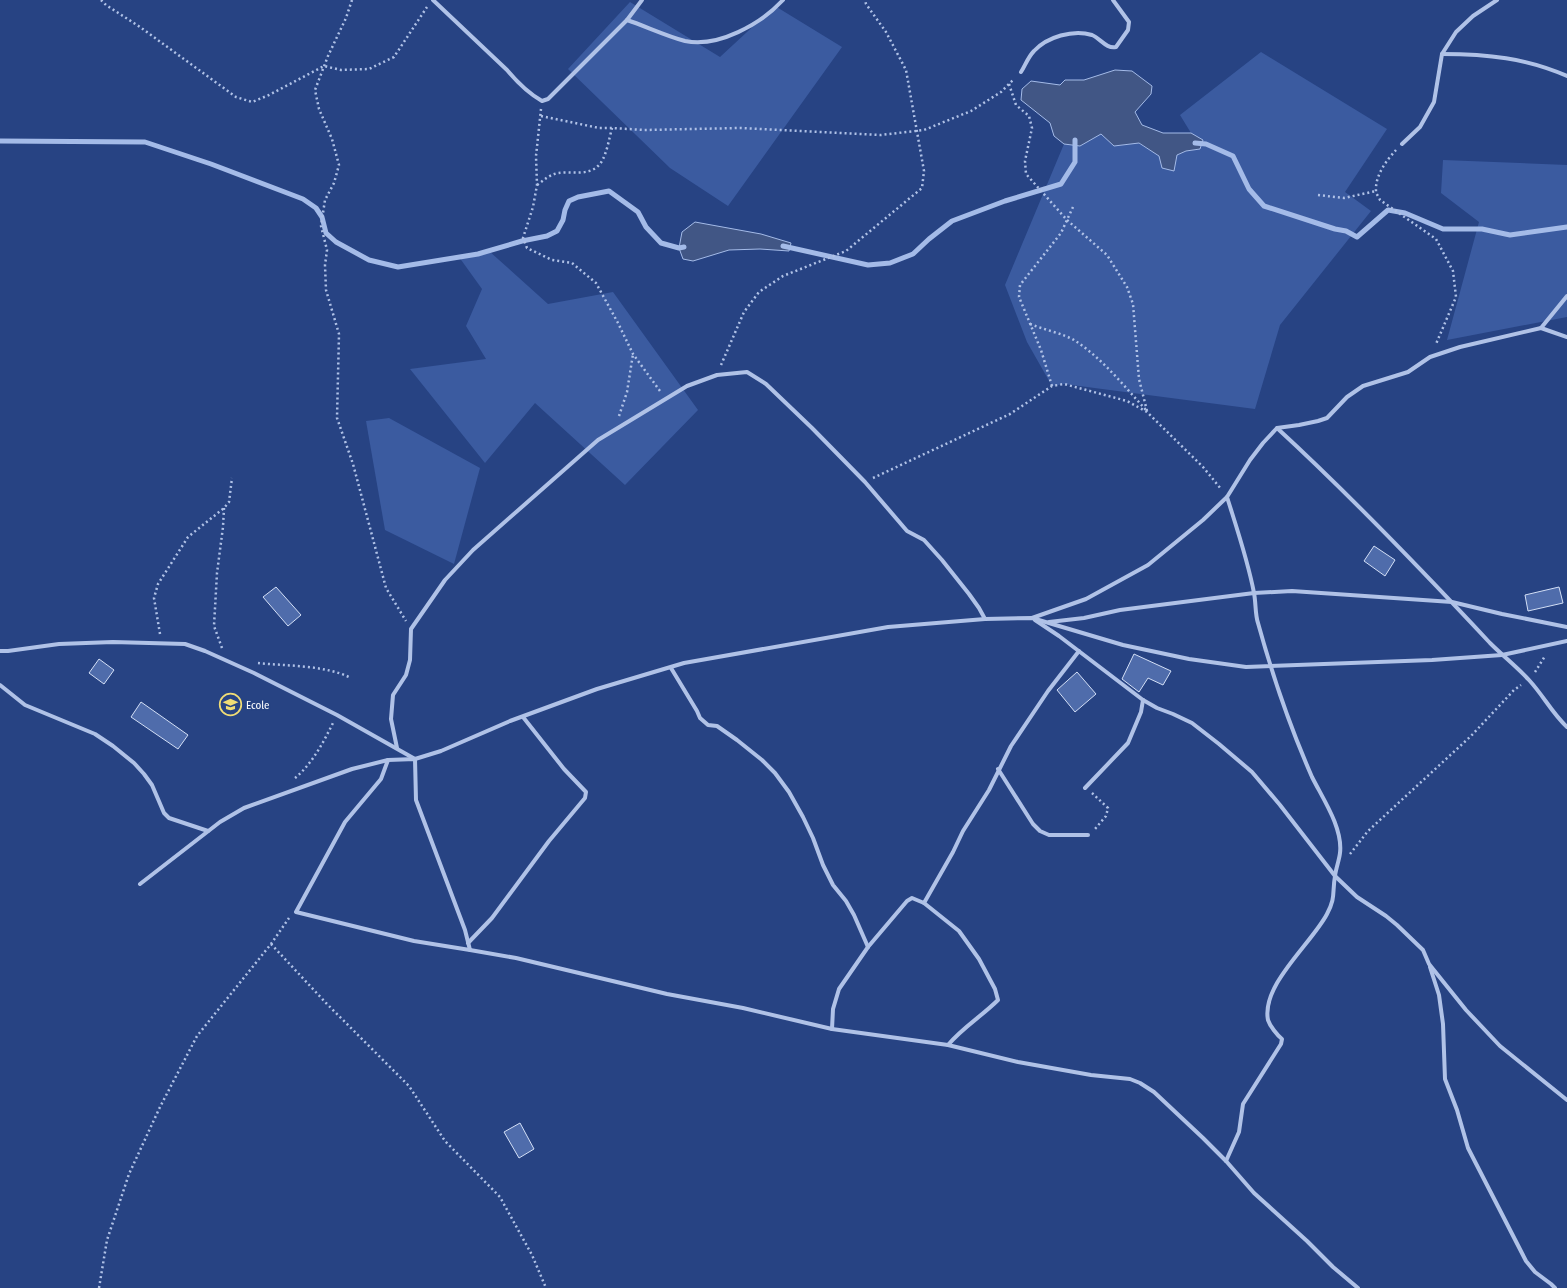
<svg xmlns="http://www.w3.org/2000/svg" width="1567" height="1288" font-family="'Fira Sans Condensed',sans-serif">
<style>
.green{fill:#3b5ba0}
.water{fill:#415685;stroke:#a4bbe8}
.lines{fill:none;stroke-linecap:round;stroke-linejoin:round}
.stream{stroke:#a4bbe8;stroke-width:5}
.building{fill:#4f6cab;stroke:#d3dff6}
.path{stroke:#b0c2e7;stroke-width:2.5;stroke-dasharray:2 3;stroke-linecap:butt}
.minor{stroke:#b0c2e7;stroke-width:4}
.labels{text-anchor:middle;stroke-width:3.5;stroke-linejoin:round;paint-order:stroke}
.poi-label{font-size:11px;fill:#fff;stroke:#274383;text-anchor:start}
</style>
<rect width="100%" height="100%" fill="#274383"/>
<g class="green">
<path d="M630,2L720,57L775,6L842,47L728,206L670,168L568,69Z"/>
<path d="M1261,52L1387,129L1345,192L1371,211L1280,325L1255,409L1064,384L1052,386L1027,342L1005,285L1064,144L1080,146L1101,134L1114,146L1138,143L1159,156L1177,155L1186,151L1200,149L1202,140L1191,133L1180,115Z"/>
<path d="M1443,160L1567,165V317L1447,340L1479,222L1441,193Z"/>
<path d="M489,251L548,304L613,292L698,410L625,485L535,403L485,463L410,369L486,359L466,326L482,289L459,257Z"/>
<path d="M389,418L480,468L454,564L385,530L366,421Z"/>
</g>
<g class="water">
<path d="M1115,70L1132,71L1152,86L1151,94L1135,112L1142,125L1163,133H1191L1203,140L1200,149L1186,151L1177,155L1174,171L1162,168L1159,156L1139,143L1114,146L1101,134L1080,146L1064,144L1054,136L1050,123L1021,100L1022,89L1031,81L1060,85L1065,80H1084Z"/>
<path d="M695,222L761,234L791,243L789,251L760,249L729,250L693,261L683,259L679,248L682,232Z"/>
</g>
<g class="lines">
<g class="stream">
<path d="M0,141L145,142L211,164L303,199L316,208L322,217L326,233L336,242L369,260L398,267L478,254L522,241L547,236L557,231L563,220L565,210L569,201L578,197L609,191L638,212L646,227L661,243L679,248L684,247"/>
<path d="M1195,143L1206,144L1233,156L1249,189L1264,206L1335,229L1346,231L1357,237L1388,210L1405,213L1443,229H1482L1510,235L1567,227"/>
<path d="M783,246L868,265L890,263L913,254L929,239L952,221L1005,201L1061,184L1075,162V140"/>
</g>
</g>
<g class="building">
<path d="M1374,546L1395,560L1385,576L1364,561Z"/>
<path d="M276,587L301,615L288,626L263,597Z"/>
<path d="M1559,587L1563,603L1528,611L1525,595Z"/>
<path d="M1134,654L1171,671L1163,685L1148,678L1139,692L1122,679Z"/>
<path d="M99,659L114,670L104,684L89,673Z"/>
<path d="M1077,672L1096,694L1075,712L1057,690Z"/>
<path d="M141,702L188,735L178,749L131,717Z"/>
<path d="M520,1123L534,1149L519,1158L504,1132Z"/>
</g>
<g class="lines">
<g class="path">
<path d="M101,0L106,5L140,27L236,97L252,102L269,95L324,66L341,70L369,69L394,57L427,7"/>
<path d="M352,0L346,18L328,56L315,90L319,109L332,139L339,165L334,183L325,200L321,226L327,250L325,265L326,290L339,334L337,418L353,464L386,588L406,621"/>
<path d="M1009,84L1016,105L1029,116L1032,128L1025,161L1026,174L1067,220L1107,255L1127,287L1133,304L1139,379L1147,411"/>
<path d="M541,109L536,156L537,185L533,207L523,238L527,248L552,260L572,263L596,283L618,323L633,354L660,391"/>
<path d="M541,116L599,128H612L644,130L740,128L881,135L924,130L971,111L1001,92L1014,79"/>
<path d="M1396,150C1387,160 1375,175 1376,191C1376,194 1379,197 1380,200L1436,239L1453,271L1456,297L1436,344"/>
<path d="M537,185C544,180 549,175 558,173C571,171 588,176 598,166C606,159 609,139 612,128"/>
<path d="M1318,195L1344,198L1376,191"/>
<path d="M1030,324C1042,329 1064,334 1074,340C1102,358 1124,386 1146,410"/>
<path d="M721,365L744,312L759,292L783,276L846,251L922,188L924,171L906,70L886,32L866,4L865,0"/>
<path d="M1052,386L1041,350L1019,297L1020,285L1061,233L1073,207"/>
<path d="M619,416L627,392L633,354"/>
<path d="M873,478L1010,414L1052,386L1064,384L1127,401L1147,412L1203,467L1221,489"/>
<path d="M160,634L154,598L158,584L188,537L224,508L229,502L232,478"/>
<path d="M222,648L214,626L217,573L223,527L224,508"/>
<path d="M258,663C286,666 326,665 351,678"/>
<path d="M1535,672L1545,656"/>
<path d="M295,778C312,764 323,743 333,723"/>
<path d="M1092,793L1108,808L1106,816L1095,829"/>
<path d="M1350,854L1368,831L1471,736L1514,690L1521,685"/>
<path d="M271,944L326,1003L409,1086L445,1141L500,1197L532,1255L546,1288"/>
<path d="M99,1288L107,1240L129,1174L160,1107L197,1036L271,944L289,918"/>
</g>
<g class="minor">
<path d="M433,0L507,70C517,82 528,93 542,101L548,99L627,20L642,0"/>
<path d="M627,20C645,26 666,36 685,41C718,48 761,24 783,0"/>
<path d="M1442,54C1488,54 1525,58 1567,76"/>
<path d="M1021,72C1025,66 1028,57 1034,51C1047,37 1073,29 1092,35C1101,39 1106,49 1116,47L1128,30L1129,22L1113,0"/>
<path d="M1402,144L1420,127L1434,102L1442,54L1456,32L1473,16L1497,0"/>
<path d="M1541,328L1567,296"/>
<path d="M1277,428C1351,496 1421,569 1490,643C1503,656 1517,667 1529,680C1543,695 1552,713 1567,727"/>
<path d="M1032,618L1086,599L1148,565L1203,520L1227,497"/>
<path d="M1035,620L1059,636L1143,700L1157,708L1173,714L1192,723L1219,744L1252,772L1280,805L1335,876L1357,897L1386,916L1397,925L1423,950L1429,964L1466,1010L1500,1046L1567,1100"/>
<path d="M1049,622L1084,618L1120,610L1254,593L1292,591L1452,602L1502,614L1567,627"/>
<path d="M0,651H8L59,644L113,642L185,644L205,651L254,673L337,715L415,759L441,751L510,721L597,689L684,663L888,627L985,619L1032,618L1123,645L1189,659L1246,667L1432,660L1502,655L1567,641"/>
<path d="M671,668L697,711L700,718L708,725L717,726L737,740L762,760L775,773L789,792L803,817L813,838L823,865L833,885L846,901L854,915L868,947"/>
<path d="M0,685L25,705L95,734L113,746L134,763L144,774L152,785L164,813L169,818L208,831"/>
<path d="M397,748L391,719L393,695L406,675L410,660L411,629L445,580L473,550L598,440L687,386L717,375L747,372L766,384L812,428L865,482L907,531L924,540L942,560L969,594L979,608L985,619"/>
<path d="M388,760L381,779L345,822L296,912L414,941L470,950"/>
<path d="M998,769L1033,824L1040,831L1049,835H1088"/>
<path d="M1085,788L1128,743L1141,712L1143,700"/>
<path d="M140,884L220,822L244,808L352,769L388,760L415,759L416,800L465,930L470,950L516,958L667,994L743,1008L832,1029L948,1045C962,1028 982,1016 998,1000L995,989L979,959L959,931L924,903"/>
<path d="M468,943L492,918L549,841L585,798L586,792L564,769L523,717"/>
<path d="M1430,967L1439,995L1443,1024L1445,1079L1457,1110L1468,1148L1526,1261L1535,1272L1551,1284L1555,1288"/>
<path d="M832,1029L833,1009L839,989L868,947L907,901L912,898L924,903L953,852L963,831L989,790L1011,746L1048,691L1079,651"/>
<path d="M948,1045L1018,1062L1091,1075L1130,1079L1140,1083L1154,1092L1203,1138L1226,1161L1254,1193L1307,1241L1333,1267L1358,1288"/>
<path d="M1226,1161L1239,1132L1243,1104L1281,1044L1282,1039C1277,1035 1270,1026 1268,1020C1261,985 1312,943 1327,914C1336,897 1332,893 1335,876C1336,868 1339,861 1340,853C1343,828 1323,799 1312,777C1291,729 1272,674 1258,623C1255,614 1256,603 1254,593C1248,561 1237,529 1227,497L1250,460L1263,443L1277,428L1299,425L1318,421L1327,418L1347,397L1363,386L1408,372L1430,357L1460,347L1541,328L1567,337"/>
</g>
</g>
<defs>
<symbol id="school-ring" viewBox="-11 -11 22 22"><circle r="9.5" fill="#274383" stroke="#f0dc75" stroke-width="1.5"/><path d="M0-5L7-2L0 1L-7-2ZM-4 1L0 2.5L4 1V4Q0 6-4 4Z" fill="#f0dc75"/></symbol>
</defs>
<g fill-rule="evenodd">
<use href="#school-ring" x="218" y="692" width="25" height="25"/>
</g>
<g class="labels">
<g class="poi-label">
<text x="246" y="709">Ecole</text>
</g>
</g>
</svg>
